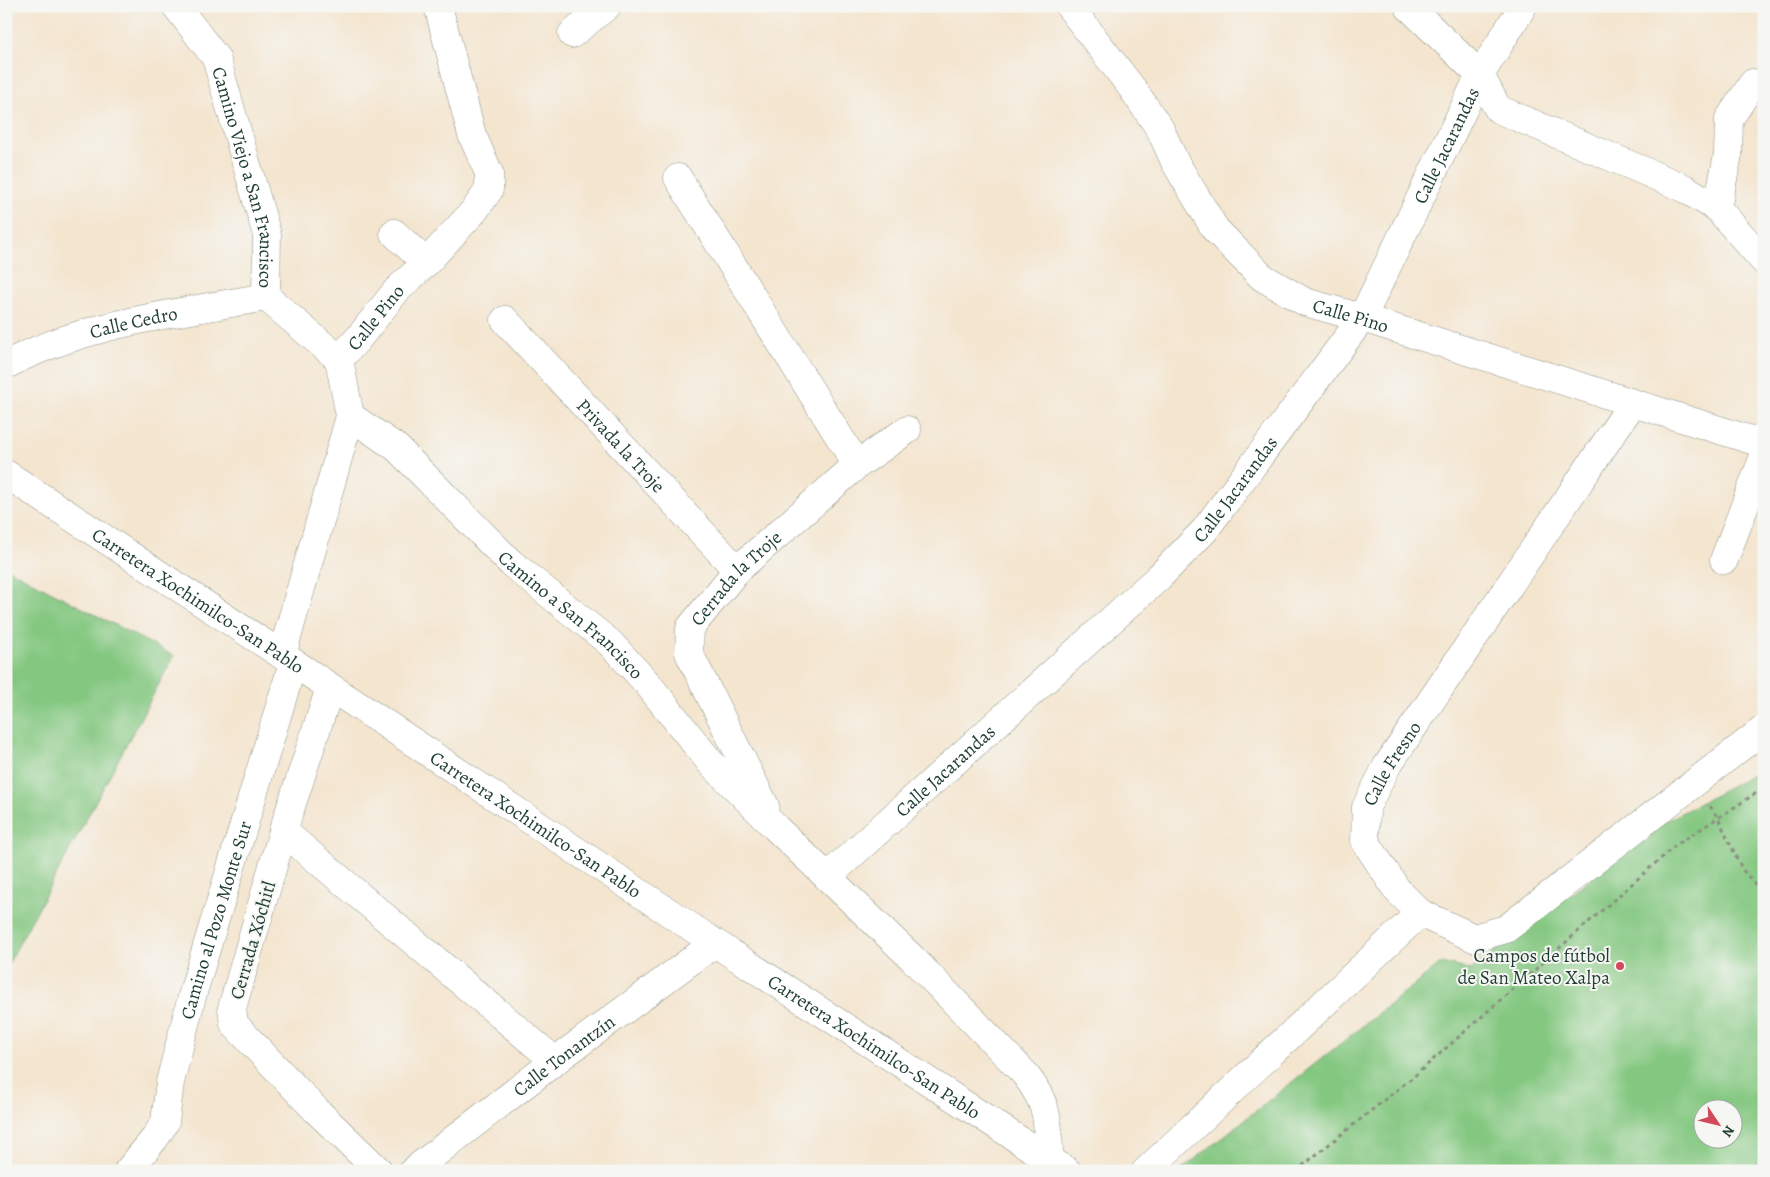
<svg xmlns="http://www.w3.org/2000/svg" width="1770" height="1177" font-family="Alegreya,serif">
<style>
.green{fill:#83c780;stroke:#51825a;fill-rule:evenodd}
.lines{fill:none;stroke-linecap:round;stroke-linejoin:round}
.street-casing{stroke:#8a9182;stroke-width:29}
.secondary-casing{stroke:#8a9182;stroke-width:29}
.path{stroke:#8a9182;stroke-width:3;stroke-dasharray:4 4;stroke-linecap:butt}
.street{stroke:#fff;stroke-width:28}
.secondary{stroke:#fff;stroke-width:28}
.poi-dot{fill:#d1495b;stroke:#f6f6f2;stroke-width:2}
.labels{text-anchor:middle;stroke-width:4;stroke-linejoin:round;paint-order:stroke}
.street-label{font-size:19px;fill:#1f3d34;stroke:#f6f6f2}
.poi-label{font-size:19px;fill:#1f3d34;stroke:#f6f6f2;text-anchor:end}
</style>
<rect width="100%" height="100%" fill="#f6f6f2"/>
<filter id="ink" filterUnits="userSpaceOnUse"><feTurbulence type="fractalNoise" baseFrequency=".02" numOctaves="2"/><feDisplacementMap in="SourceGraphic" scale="10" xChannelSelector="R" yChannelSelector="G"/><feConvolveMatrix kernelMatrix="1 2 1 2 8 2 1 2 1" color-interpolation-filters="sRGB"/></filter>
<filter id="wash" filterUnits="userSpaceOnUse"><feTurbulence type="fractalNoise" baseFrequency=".0096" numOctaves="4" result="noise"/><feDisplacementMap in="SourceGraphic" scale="20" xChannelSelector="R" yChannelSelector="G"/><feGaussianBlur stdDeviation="1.12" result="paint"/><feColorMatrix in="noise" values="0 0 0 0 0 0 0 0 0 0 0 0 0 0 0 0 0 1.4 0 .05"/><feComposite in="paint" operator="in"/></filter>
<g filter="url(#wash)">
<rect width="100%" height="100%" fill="#f4e5cf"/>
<g class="green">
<path d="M6,568L174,656L6,968Z"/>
<path d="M1764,769V1171H1180L1442,963L1471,970L1666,821ZM1702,1110H1732V1140H1702Z"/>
</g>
</g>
<g filter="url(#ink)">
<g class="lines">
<defs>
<g id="street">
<path id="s1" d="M176,6L216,58L267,235L266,297L339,359"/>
<path id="s2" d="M1069,6L1132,88L1160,129L1175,162L1215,229L1262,277L1305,302L1362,318L1764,444"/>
<path d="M1408,6L1480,75L1498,109L1684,188L1717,208L1764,261"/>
<path d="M572,34L607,6"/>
<path d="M678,178L857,465"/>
<path d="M1717,208L1728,155L1729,119L1753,83"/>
<path d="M394,233L426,263"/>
<path id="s3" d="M505,320L737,570"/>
<path id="s4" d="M6,365C84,323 179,313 266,297"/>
<path id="s5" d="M350,416L397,448L511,563L610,643L647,683L710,762L776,828L912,958L1024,1073C1049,1105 1048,1119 1049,1158"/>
<path d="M1724,560L1764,456"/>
<path id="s6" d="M282,655L350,416L339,359L357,340L397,290L426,263L474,211L489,190V173L472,135L438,6"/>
<path d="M330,688L283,831L232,1008L234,1024L316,1110L379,1171"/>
<path id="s7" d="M765,806L689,653L690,628L737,570L857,465L907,430"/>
<path d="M283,831L555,1061"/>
<path id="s8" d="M827,877L1159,577L1204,531L1362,318L1480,75L1523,6"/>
<path d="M1420,913L1474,938L1506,929L1764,729"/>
<path id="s9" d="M128,1171L155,1138L165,1122L170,1082L194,989L293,663"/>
<path id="s10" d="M413,1171L555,1061L715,943"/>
<path id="s11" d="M1146,1171L1420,913L1397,890L1365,841L1366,807L1387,766L1632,404"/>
</g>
<g id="secondary">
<path id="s12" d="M6,474L282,655L715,943L1067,1171"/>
</g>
</defs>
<use href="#street" class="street-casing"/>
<use href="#secondary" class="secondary-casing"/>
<g class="path">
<path d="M1710,806L1718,818L1742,869L1764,895"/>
<path d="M1296,1171L1418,1073L1676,845L1764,788"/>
</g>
<use href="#street" class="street"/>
<use href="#secondary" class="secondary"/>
</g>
</g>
<circle class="poi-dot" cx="1620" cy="966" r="5"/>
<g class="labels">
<g class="street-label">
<text dy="7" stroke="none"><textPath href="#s8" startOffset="969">Calle Jacarandas</textPath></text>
<text dy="7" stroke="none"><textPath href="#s1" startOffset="189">Camino Viejo a San Francisco</textPath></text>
<text dy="7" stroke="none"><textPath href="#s2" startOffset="432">Calle Pino</textPath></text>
<text dy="7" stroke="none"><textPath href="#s6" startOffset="362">Calle Pino</textPath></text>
<text dy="7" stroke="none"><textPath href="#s4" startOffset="135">Calle Cedro</textPath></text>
<text dy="7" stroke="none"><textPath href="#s3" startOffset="171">Privada la Troje</textPath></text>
<text dy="7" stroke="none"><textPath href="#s8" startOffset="564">Calle Jacarandas</textPath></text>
<text dy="7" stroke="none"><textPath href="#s7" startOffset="264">Cerrada la Troje</textPath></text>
<text dy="7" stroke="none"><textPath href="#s12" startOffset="230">Carretera Xochimilco-San Pablo</textPath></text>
<text dy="7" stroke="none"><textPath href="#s5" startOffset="298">Camino a San Francisco</textPath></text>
<text dy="7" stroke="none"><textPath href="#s11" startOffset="552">Calle Fresno</textPath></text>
<text dy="7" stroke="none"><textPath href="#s8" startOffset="159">Calle Jacarandas</textPath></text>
<text dy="7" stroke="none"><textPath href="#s12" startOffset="635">Carretera Xochimilco-San Pablo</textPath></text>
<text dy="7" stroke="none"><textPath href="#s9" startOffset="270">Camino al Pozo Monte Sur</textPath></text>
<text transform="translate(252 940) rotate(-74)" y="7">Cerrada Xóchitl</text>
<text dy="7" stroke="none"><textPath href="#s12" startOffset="1040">Carretera Xochimilco-San Pablo</textPath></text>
<text dy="7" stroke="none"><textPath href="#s10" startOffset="190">Calle Tonantzín</textPath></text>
</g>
<g class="poi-label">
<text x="1610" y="962">Campos de fútbol<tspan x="1610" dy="22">de San Mateo Xalpa</tspan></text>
</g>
</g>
<rect width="1770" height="1177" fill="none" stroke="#f6f6f2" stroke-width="25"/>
<g transform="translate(1718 1124) rotate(125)"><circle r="24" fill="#f6f6f2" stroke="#a0aca6"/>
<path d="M0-4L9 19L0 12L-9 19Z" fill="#d1495b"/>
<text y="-8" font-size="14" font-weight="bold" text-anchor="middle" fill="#1f3d34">N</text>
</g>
</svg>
